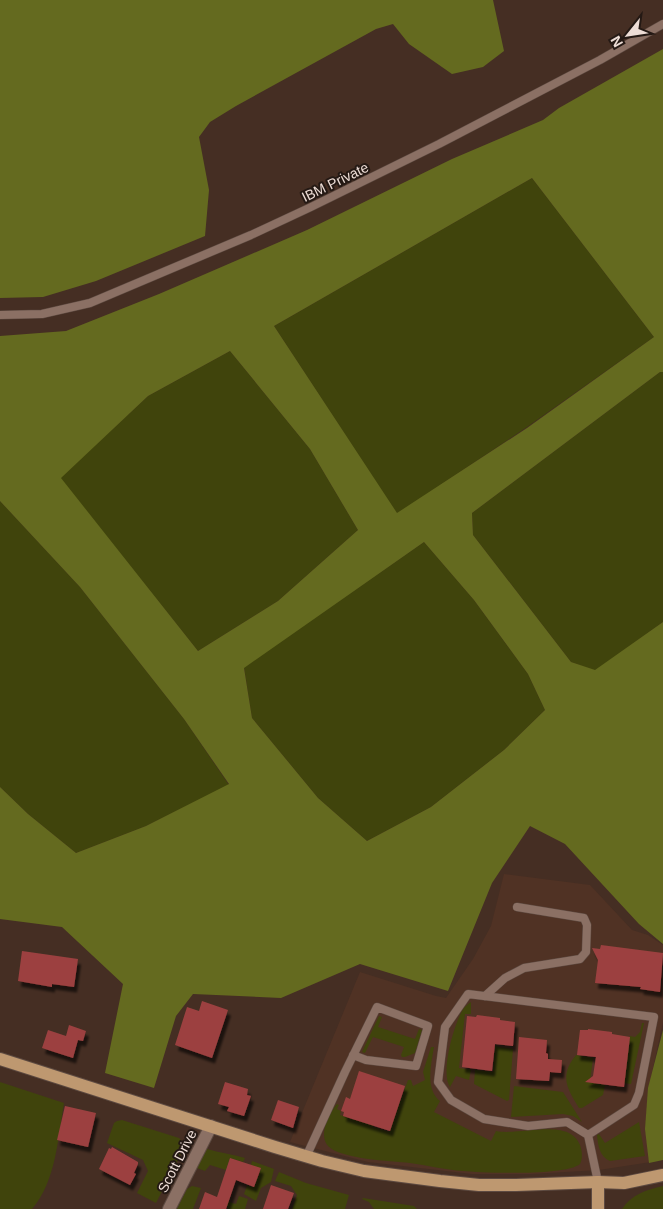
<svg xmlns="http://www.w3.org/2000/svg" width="663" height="1209" font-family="Arial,sans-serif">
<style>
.built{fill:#503224}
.green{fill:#40440c}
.forest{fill:#646a1f;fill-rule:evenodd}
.building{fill:#9c4140;filter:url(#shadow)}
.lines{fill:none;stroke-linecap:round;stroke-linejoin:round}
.lane-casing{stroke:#5d4a41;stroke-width:9}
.street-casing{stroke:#5d4a41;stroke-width:14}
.primary-casing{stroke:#5d4a41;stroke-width:14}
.lane{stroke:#8b7064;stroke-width:8}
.street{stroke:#8b7064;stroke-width:12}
.primary{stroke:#be9870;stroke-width:12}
.labels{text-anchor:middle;stroke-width:4;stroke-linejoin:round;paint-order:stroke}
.street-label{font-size:14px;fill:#edddd6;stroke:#241914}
</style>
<defs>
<filter id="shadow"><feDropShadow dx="3" dy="5.5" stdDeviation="1" flood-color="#0009"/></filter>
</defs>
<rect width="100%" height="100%" fill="#452e23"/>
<path class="built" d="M504,874L590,885L632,930L648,935L663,945V1022L651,1077V1162L599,1170L531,1174H472L368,1162L290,1142L360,972L436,996L446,998L473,959L491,926Z"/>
<g class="green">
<path d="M532,178L654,337L527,427L397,514L274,326Z"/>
<path d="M230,351L310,449L358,530L278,601L198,651L60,478L148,396Z"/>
<path d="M660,372H663V622L595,671L571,662L473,535L472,513Z"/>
<path d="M0,501L80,587L184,719L229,785L146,826L76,853L28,814L0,787Z"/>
<path d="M424,542L474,600L528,674L545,710L504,750L431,807L367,841L318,798L252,718L244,667Z"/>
<path d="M471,1002V1014H465L459,1068L471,1070L469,1080L456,1076L450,1087C440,1073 454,1025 462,1011C464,1007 467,1005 471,1002Z"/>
<path d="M379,1016L382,1017L378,1027L415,1039L419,1029L422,1030L415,1053L405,1057H402L401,1055L404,1047L373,1037L365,1053L362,1052Z"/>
<path d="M642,1023H644L631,1084L623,1083L630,1036L635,1037L640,1032Z"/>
<path d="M495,1046L513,1049L509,1100L507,1101L474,1084L475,1070L493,1072Z"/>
<path d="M431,1047H434C431,1064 425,1089 440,1101L434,1112L491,1141L496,1131C520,1136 569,1117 580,1145C582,1151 583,1158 580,1164C566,1176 483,1173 463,1171C445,1170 427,1165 410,1163C391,1161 340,1159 328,1146C318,1135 329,1113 337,1104L339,1105L337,1109L341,1111L340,1115L355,1120L374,1122L373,1127L389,1132L408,1080H411L413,1086L425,1080L423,1072Z"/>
<path d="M576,1055L593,1058L590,1082L605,1085L603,1095L582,1108H579C567,1088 559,1076 576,1055Z"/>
<path d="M0,1082L64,1103C58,1137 56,1182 32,1209H0Z"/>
<path d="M514,1086L563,1092L582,1122L573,1116L563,1114L511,1117Z"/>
<path d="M122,1120L179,1138L182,1141L183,1150L156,1203L137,1193L148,1171L143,1160L107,1143L114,1123L117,1121Z"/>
<path d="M639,1122L645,1156L610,1161C600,1157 598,1146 597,1135L599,1134L605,1143Z"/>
<path d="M207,1149C220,1153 232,1154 245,1158L243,1162L230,1158L226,1170L210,1165L205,1171L197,1168Z"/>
<path d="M252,1161L274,1169L271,1182L261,1188L256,1201L244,1194L247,1186L254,1187L261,1169L251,1165Z"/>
<path d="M279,1172L306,1183L349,1195L345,1209H292L297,1195L291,1186L275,1181Z"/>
<path d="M192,1186L201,1188L193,1209H177L187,1189Z"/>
<path d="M663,1186V1209H622C632,1194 646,1190 663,1186Z"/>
<path d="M239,1196L248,1199L245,1209H229L222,1200L236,1204Z"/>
<path d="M363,1198L414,1206L417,1209H374L369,1202L362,1199Z"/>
</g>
<g class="forest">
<path d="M0,0H493L504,51L483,67L452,74L409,44L393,24L376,29L236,106L210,122L199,137L209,190L205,236L96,281L43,297L0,298Z"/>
<path d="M663,49V372H660L472,513L473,535L571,662L595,670L663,622V944L639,924L565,844L530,826L492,883L448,991L360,964L281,998L193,994L176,1016L154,1088L105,1073L123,984L62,927L0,919V787L28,814L76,853L146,826L229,784L184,719L80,587L0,501V336L66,331L159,294L307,230L452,159L543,120L559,108ZM532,178L654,337L527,428L397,513L274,326ZM230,351L310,449L358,530L278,601L198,651L61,478L148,396ZM424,542L474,600L528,674L545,710L504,750L431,807L367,841L318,798L252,718L244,668Z"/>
<path d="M663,1030V1160L649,1163L645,1129L648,1088Z"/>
</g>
<g class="building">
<path d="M601,945L663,953L660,992L640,989L641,987L595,983L598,960L592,948L600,949Z"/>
<path d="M22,951L78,959L74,987L52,984V987L18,981Z"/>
<path d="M202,1001L228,1010L212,1058L175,1045L187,1007L199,1011Z"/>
<path d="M477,1015L500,1018V1020L515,1022L513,1046L495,1044L492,1071L462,1067L467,1016L476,1017Z"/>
<path d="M69,1025L86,1031L83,1041L78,1040L73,1058L42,1048L48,1030L66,1036Z"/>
<path d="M588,1029L612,1032V1034L630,1037L624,1087L585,1082L593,1076L596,1057L577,1055L580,1030H588Z"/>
<path d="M519,1037L547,1040L546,1053L548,1054V1059L562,1060L561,1073L550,1072L549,1081L516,1079Z"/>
<path d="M359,1071L405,1086L390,1131L343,1116L344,1112L341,1111L346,1097L350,1099Z"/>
<path d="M225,1082L248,1089L247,1095L251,1096L244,1116L227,1111L229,1107L218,1104Z"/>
<path d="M278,1100L299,1107L293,1128L271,1120Z"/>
<path d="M65,1106L96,1113L88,1147L57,1140Z"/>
<path d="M112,1147L138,1162V1164L134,1173L136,1174L130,1185L99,1169L109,1148L111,1149Z"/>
<path d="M230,1158L261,1168L254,1187L236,1180L226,1209H199L205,1192L217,1197Z"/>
<path d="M271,1185L294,1193L288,1209H263Z"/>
</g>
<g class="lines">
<defs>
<g id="lane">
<path d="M0,315L42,314L90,303L251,235L311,207L439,144L600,60L663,24"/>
<path d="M485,996L505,978L524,968L580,959L586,952L587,925L584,918L517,907"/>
<path d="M588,1135L634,1105L639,1093L654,1017L468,994L445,1027L438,1082L451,1100L484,1119L528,1126L567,1122L588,1135L598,1182"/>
<path d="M306,1157L345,1072L377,1007L428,1026L416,1066L366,1060L353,1055"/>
</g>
<path id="street" d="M169,1209L211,1126"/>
<g id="primary">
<path d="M0,1059L275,1147L322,1161L364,1171L440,1181L479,1185H516L598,1182L624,1183L663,1175"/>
<path d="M598,1182V1209"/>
</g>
</defs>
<use href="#lane" class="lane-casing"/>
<use href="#street" class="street-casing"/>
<use href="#primary" class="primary-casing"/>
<use href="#lane" class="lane"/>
<use href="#street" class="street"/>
<use href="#primary" class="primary"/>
</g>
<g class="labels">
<g class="street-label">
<text transform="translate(335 182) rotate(-26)" y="5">IBM Private</text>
<text transform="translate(177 1161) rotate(-63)" y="5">Scott Drive</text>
</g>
</g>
<g transform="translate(628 35) rotate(240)" stroke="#241914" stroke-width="4" paint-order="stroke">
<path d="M0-4L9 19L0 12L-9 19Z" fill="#edddd6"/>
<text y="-8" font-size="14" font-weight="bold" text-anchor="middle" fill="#edddd6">N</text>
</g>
</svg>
